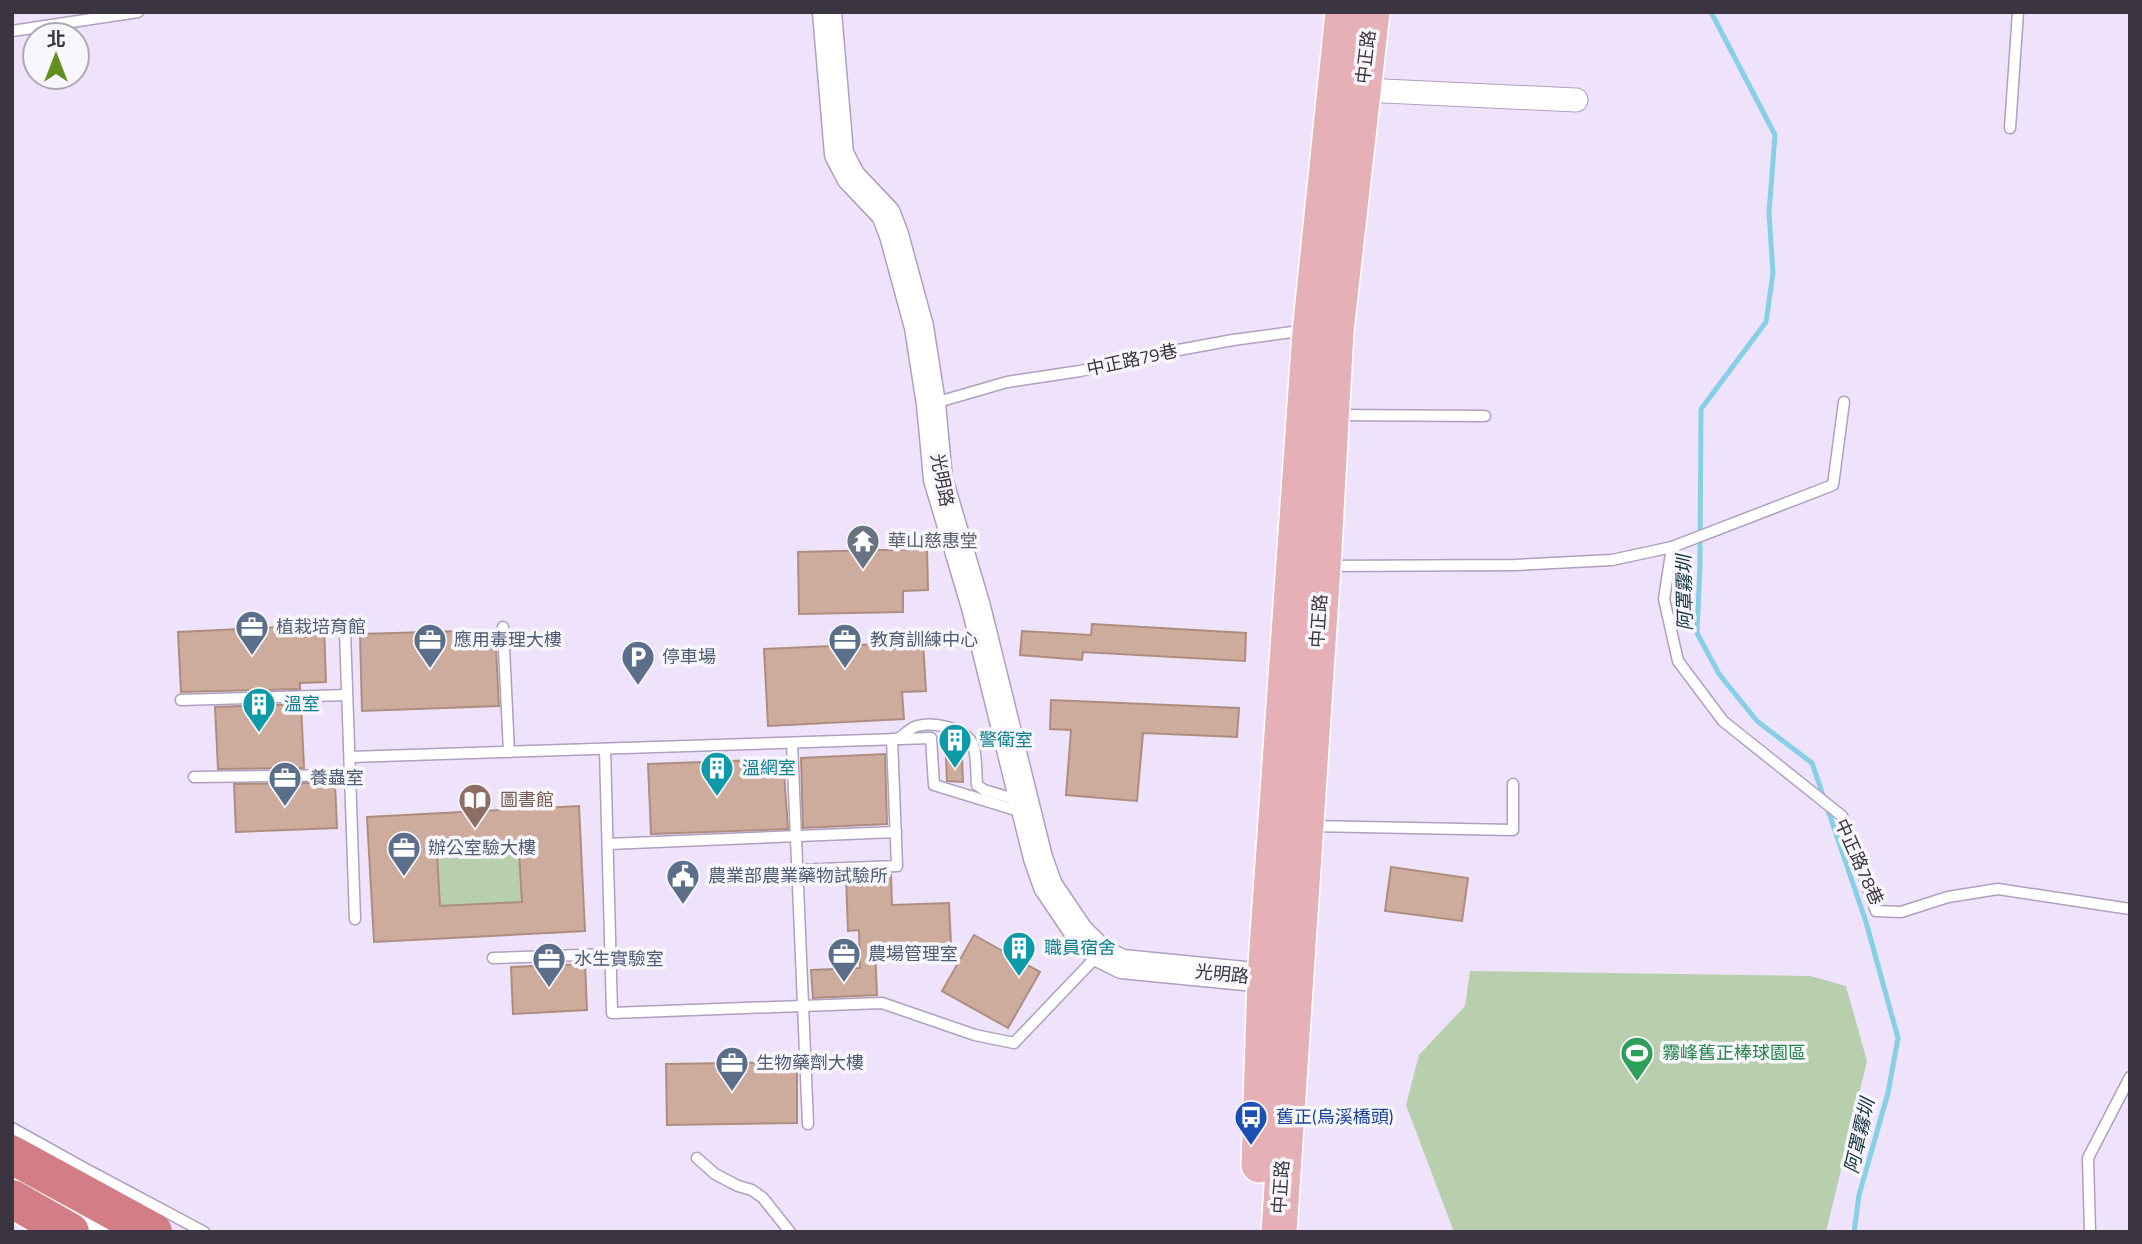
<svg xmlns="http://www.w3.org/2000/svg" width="2142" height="1244" font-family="'Titillium Web','Noto Sans TC',sans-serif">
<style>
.green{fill:#b7cfad}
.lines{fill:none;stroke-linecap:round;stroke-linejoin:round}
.stream{stroke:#86cfe7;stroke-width:5}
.building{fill:#ceac9d;stroke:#ad8d7e;stroke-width:2;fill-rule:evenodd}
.service-casing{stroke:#aea0be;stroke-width:13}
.minor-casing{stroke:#aea0be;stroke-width:25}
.tertiary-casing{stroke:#aea0be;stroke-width:31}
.primary-casing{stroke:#fff;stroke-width:38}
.service{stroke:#fff;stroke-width:10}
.minor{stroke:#fff;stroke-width:23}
.tertiary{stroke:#fff;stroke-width:28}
.primary{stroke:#e5b1b7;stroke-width:35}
.motorway-bridge-casing{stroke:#fff;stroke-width:41;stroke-linecap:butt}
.motorway-bridge{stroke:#d37d87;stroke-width:38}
.labels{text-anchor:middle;stroke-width:7;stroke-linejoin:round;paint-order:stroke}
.street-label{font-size:18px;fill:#3b3541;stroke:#f8f5fb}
.worship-label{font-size:18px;fill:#5b616d;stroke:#f8f5fb;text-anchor:start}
.service-label{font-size:18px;fill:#4e5e75;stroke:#f8f5fb;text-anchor:start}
.culture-label{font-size:18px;fill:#0d838f;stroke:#f8f5fb;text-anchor:start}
.education-label{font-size:18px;fill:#785e54;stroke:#f8f5fb;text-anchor:start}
.leisure-label{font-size:18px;fill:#27864d;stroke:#f8f5fb;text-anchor:start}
.transit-label{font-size:18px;fill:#164399;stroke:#f8f5fb;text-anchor:start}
.water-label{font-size:19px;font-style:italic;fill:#123540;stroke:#f8f5fb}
</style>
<rect width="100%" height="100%" fill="#efe3fc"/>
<g class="green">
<path d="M519,851L522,902L440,906L437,855Z"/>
<path d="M1470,971L1810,976L1846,986L1867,1061L1826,1232H1454L1406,1105L1419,1055L1465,1006Z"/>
</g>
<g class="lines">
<path class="stream" d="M1711,12L1775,135L1769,213L1773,273L1766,322L1701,409L1700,565L1697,633L1719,674L1757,721L1812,763L1866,922L1898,1038L1888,1093L1859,1195L1854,1232"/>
</g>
<g class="building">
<path d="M927,549L928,590L903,591V612L799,614L798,552Z"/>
<path d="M1092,624L1246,633L1245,661L1083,652L1082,660L1020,655L1022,631L1091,635Z"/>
<path d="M324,625L326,682L300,683V689L181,692L178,632Z"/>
<path d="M495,630L499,706L362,711L360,634Z"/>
<path d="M923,642L926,691L902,692L904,719L768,726L764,649Z"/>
<path d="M1051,700L1239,708L1237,737L1143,733L1137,801L1066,795L1071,730L1050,729Z"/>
<path d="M301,704L304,768L218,769L215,707Z"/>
<path d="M885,754L887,824L803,828L801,758Z"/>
<path d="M962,757L963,782L947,781L946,758Z"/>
<path d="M783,759L788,829L651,834L648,764Z"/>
<path d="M305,783L335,784L337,828L236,832L234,784Z"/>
<path d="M579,806L585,931L374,942L367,817ZM519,851L522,902L440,906L437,855Z"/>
<path d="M1391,867L1468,878L1462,921L1385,911Z"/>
<path d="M891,875L892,905L949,903L951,945L875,948L877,995L813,998L811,970L860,968L859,930L848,931L846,877Z"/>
<path d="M974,935L1040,972L1008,1028L942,991Z"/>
<path d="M585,964L587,1010L513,1014L511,967Z"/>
<path d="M797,1062V1123L667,1125L666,1064Z"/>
</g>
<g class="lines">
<defs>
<g id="service">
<path d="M12,31L138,12"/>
<path d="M2010,128L2018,12"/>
<path d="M931,404L1007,382L1080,371L1146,356L1233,340L1292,332L1306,333"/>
<path d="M1336,415L1485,416"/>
<path d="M1672,547L1664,599L1678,661L1723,721L1842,816L1876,911L1901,912L1948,897L1998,889L2130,909"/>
<path d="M1329,566L1515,565L1612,560L1672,547L1833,485L1844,402"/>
<path d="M503,627L509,752"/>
<path d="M345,631L355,919"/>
<path d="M181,700L347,695"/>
<path d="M898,739C904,735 910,728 917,726C933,722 966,727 973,745C977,756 976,773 977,785L984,790L1021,801"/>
<path d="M792,743L808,1124"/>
<path d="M605,749L612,1013L882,1003L975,1035L1014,1043L1098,955"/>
<path d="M350,757L931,738L934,785L1022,812"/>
<path d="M194,777L350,775"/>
<path d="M1311,826L1513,830V784"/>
<path d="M608,844L896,832"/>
<path d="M797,870L897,866L892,739"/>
<path d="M493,958L610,954"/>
<path d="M12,1128L84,1168L204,1232"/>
<path d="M697,1158L715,1174L738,1186L752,1190L763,1198L790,1232"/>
<path d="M2090,1232L2088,1158L2130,1077"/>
</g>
<path id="minor" d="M1363,90L1576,100"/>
<g id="tertiary">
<path d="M827,12L839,154L851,177L886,214L894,235L919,327L931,404L938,479L976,607L1038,858L1048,886L1079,932L1100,953L1122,964L1265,978H1284"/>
<path d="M12,1178L110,1232"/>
</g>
<g id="primary">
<path d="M1259,1165L1265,978L1310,333L1343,12"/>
<path d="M1279,1232L1323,566L1336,331L1372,12"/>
</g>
</defs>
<use href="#service" class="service-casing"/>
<use href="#minor" class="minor-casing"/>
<use href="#tertiary" class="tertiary-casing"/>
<use href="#primary" class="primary-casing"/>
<use href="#service" class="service"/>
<use href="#minor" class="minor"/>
<use href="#tertiary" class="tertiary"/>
<use href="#primary" class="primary"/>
<defs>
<g id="motorway-bridge">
<path d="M12,1155L153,1232"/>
<path d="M12,1199L70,1232"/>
</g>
</defs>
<use href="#motorway-bridge" class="motorway-bridge-casing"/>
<use href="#motorway-bridge" class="motorway-bridge"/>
</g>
<defs>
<symbol id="temple-pin" viewBox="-11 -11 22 30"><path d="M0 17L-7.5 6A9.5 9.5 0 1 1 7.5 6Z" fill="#6b7280" stroke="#f8f5fb"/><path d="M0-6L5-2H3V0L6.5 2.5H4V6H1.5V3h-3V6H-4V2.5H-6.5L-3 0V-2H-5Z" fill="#fff"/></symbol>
<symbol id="office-pin" viewBox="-11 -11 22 30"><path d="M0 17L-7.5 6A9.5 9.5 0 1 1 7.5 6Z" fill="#5c6f8a" stroke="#f8f5fb"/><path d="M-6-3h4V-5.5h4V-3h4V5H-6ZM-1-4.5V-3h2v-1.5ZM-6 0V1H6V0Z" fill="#fff"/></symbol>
<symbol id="parking-pin" viewBox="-11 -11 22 30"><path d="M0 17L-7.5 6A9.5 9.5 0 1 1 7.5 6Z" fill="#5c6f8a" stroke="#f8f5fb"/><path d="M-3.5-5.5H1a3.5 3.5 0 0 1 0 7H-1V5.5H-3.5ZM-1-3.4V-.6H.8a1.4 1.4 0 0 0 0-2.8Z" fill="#fff"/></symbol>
<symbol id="building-pin" viewBox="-11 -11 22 30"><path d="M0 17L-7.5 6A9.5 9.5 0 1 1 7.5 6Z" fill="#0f9aa8" stroke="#f8f5fb"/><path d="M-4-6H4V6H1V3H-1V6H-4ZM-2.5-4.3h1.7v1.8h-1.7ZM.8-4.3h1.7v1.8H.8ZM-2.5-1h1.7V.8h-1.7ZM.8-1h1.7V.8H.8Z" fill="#fff"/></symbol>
<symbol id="library-pin" viewBox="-11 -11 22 30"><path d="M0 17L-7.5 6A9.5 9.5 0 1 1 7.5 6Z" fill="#8d6e63" stroke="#f8f5fb"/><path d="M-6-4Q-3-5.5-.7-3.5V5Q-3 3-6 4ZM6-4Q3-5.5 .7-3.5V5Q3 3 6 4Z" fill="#fff"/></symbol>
<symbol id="civic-pin" viewBox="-11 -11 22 30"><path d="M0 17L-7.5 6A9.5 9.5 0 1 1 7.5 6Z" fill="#5c6f8a" stroke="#f8f5fb"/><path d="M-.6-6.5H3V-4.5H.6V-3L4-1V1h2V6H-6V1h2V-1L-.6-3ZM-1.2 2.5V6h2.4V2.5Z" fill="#fff"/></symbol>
<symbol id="stadium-pin" viewBox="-11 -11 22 30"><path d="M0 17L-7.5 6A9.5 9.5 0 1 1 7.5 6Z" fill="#2e9e5b" stroke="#f8f5fb"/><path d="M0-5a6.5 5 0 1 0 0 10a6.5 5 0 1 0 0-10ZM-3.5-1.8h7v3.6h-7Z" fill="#fff"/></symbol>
<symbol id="bus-pin" viewBox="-11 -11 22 30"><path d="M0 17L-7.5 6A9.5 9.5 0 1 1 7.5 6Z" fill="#1a4fb4" stroke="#f8f5fb"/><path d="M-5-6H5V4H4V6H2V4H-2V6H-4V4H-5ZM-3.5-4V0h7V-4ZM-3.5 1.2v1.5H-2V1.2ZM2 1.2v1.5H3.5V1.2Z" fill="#fff"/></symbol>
</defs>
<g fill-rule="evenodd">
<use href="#temple-pin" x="844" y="522" width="38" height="52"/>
<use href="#office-pin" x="233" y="608" width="38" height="52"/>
<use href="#office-pin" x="411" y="621" width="38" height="52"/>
<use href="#office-pin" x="826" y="621" width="38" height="52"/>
<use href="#parking-pin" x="619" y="638" width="38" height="52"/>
<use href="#building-pin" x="240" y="685" width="38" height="52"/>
<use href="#building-pin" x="936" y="721" width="38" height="52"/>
<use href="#building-pin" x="698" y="749" width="38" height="52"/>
<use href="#office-pin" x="266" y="759" width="38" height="52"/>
<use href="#library-pin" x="456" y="781" width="38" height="52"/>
<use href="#office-pin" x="385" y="829" width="38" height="52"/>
<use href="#civic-pin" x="664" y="857" width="38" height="52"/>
<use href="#building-pin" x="1000" y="929" width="38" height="52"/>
<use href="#office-pin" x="825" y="935" width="38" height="52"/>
<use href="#office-pin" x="530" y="940" width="38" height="52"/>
<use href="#stadium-pin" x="1618" y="1034" width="38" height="52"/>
<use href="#office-pin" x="713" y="1044" width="38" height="52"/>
<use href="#bus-pin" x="1232" y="1098" width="38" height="52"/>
</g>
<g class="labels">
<g class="street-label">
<text transform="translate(1366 57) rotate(-83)" y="6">中正路</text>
<text transform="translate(1132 360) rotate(-12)" y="6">中正路79巷</text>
<text transform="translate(942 480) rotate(79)" y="6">光明路</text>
<text transform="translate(1319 621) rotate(-86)" y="6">中正路</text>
<text transform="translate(1859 862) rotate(66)" y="6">中正路78巷</text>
<text transform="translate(1222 974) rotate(6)" y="6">光明路</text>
<text transform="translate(1281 1187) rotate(-86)" y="6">中正路</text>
</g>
<g class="worship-label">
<text x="888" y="547">華山慈惠堂</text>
</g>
<g class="service-label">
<text x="276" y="633">植栽培育館</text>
<text x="454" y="646">應用毒理大樓</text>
<text x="870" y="646">教育訓練中心</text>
<text x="662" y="663">停車場</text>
<text x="310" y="784">養蟲室</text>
<text x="428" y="854">辦公室驗大樓</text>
<text x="708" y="882">農業部農業藥物試驗所</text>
<text x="868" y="960">農場管理室</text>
<text x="574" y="965">水生實驗室</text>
<text x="756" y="1069">生物藥劑大樓</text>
</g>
<g class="culture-label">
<text x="284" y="710">溫室</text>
<text x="979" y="746">警衛室</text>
<text x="742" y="774">溫網室</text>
<text x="1044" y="954">職員宿舍</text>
</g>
<g class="education-label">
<text x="500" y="806">圖書館</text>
</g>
<g class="leisure-label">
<text x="1662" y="1059">霧峰舊正棒球園區</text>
</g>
<g class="transit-label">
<text x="1276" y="1123">舊正(烏溪橋頭)</text>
</g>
<g class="water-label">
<text transform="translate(1684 593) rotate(-91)" y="7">阿罩霧圳</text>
<text transform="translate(1859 1136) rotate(-77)" y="7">阿罩霧圳</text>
</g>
</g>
<rect width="2142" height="1244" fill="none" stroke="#3b3541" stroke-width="28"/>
<g transform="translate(56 56)"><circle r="33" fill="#f8f5fb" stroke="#aca8b1" stroke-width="2"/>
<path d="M0-5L12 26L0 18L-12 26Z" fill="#638f20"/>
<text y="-10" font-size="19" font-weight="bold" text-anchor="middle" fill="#3b3541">北</text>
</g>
</svg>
